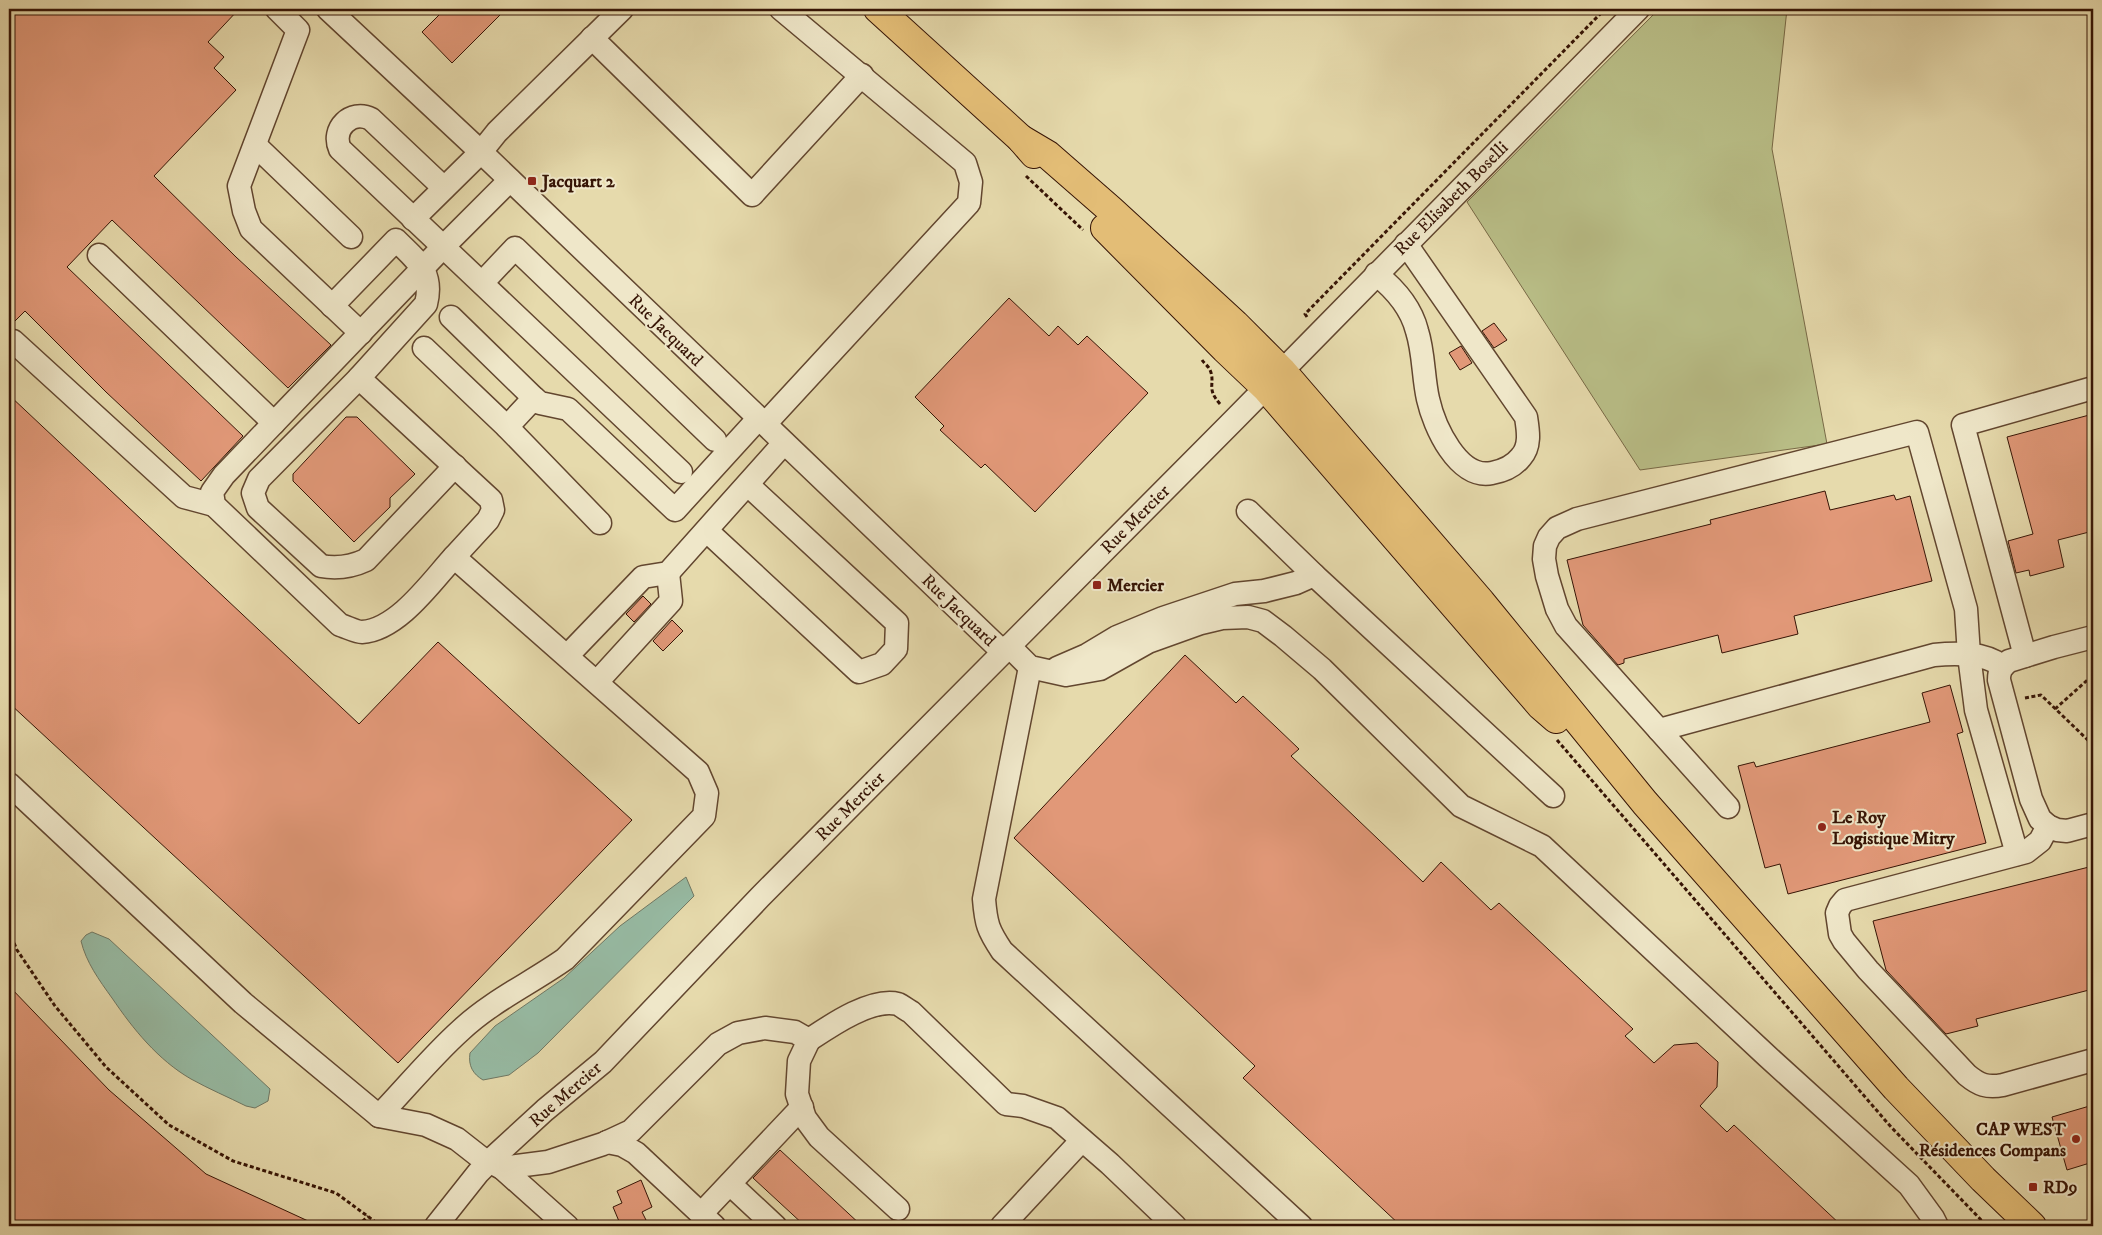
<svg xmlns="http://www.w3.org/2000/svg" width="2102" height="1235" font-family="'IM FELL DW Pica',serif">
<style>
.green{fill:#b9be87;stroke:#786946}
.water{fill:#97bba4;stroke:#707864}
.building{fill:#e19878;stroke:#361405}
.lines{fill:none;stroke-linecap:round;stroke-linejoin:round}
.minor-casing{stroke:#62462f;stroke-width:25}
.major-casing{stroke:#361405;stroke-width:30}
.path{stroke:#361405;stroke-width:3;stroke-dasharray:4 2.5;stroke-linecap:butt}
.minor{stroke:#efe7c9;stroke-width:22}
.major{stroke:#e3bd76;stroke-width:28}
.poi-dot{fill:#8f2418;stroke:#efe7c9;stroke-width:2}
.labels{text-anchor:middle;stroke-width:4;stroke-linejoin:round;paint-order:stroke}
.poi-label{font-size:18px;font-weight:bold;fill:#361405;stroke:#efe7c9;text-anchor:start}
.street-label{font-size:18px;fill:#361405;stroke:#efe7c9}
</style>
<rect width="100%" height="100%" fill="#e6daac"/>
<filter id="stains"><feTurbulence type="fractalNoise" baseFrequency=".004" numOctaves="4"/><feColorMatrix values="0 0 0 0 .2 0 0 0 0 .09 0 0 0 0 .02 0 0 0 .5 -.17"/></filter>
<radialGradient id="worn" r=".72"><stop offset=".6" stop-color="#630" stop-opacity="0"/><stop offset="1" stop-color="#630" stop-opacity=".3"/></radialGradient>
<path class="green" d="M1659,9H1787L1772,149L1827,444L1640,470L1467,202Z"/>
<g class="water">
<path d="M686,877L694,896L538,1053L509,1075L483,1080C473,1074 468,1066 470,1053L495,1026L564,978L620,926Z"/>
<path d="M92,932L109,939L270,1089L268,1101L255,1108L246,1106C228,1097 209,1089 191,1079C158,1060 133,1029 112,998C99,980 86,962 81,941L86,935Z"/>
</g>
<g class="building">
<path d="M9,9H239L208,42L224,57L214,68L236,90L154,176L236,257L331,345L288,388L112,220L67,267L243,436L201,481L106,392L25,311L9,327Z"/>
<path d="M445,9H506L452,63L422,32Z"/>
<path d="M1009,298L1049,336L1058,326L1078,345L1087,336L1148,393L1035,512L985,464L981,468L940,430L944,426L915,397Z"/>
<path d="M1494,323L1507,340L1494,348L1482,331Z"/>
<path d="M1461,346L1472,363L1460,370L1449,353Z"/>
<path d="M9,395L359,724L438,642L632,820L398,1063L9,703Z"/>
<path d="M2093,414V531L2058,540L2064,567L2030,576L2029,570L2016,573L2008,541L2033,534L2007,437Z"/>
<path d="M346,417H357L415,474L390,498V507L354,542L293,481V474Z"/>
<path d="M1825,491L1830,510L1894,495L1896,500L1910,496L1932,581L1794,616L1798,634L1722,653L1718,635L1624,659V663L1618,665L1583,625L1567,560L1711,524L1710,520Z"/>
<path d="M643,596L651,604L634,622L626,614Z"/>
<path d="M672,620L683,631L663,651L653,641Z"/>
<path d="M1185,655L1236,703L1243,696L1276,727L1299,749L1291,756L1423,882L1441,862L1491,910L1499,903L1633,1029L1625,1036L1654,1063L1674,1045L1697,1043L1718,1062L1717,1087L1700,1106L1727,1132L1734,1125L1842,1226H1401L1243,1078L1255,1066L1014,838Z"/>
<path d="M1950,685L1963,732L1957,734L1986,843L1788,894L1780,864L1765,868L1738,766L1754,762L1756,767L1930,722L1922,693Z"/>
<path d="M2093,866V989L1976,1019L1978,1026L1946,1034L1886,970L1873,921Z"/>
<path d="M9,986L109,1090L206,1174L319,1226H20L9,1216Z"/>
<path d="M2093,1105V1162L2067,1170L2052,1117Z"/>
<path d="M780,1150L862,1226H805L753,1178Z"/>
<path d="M641,1180L652,1207L642,1212L649,1226H621L613,1207L622,1203L617,1191Z"/>
</g>
<g class="lines">
<defs>
<g id="minor">
<path d="M277,9L298,30L239,186L244,211L251,229L361,333"/>
<path d="M328,9L481,152L1003,652"/>
<path d="M592,38L752,195L862,75"/>
<path d="M255,145L351,237"/>
<path d="M444,188L371,119C351,109 331,129 340,149L681,472"/>
<path d="M413,219L481,152L497,132L622,9"/>
<path d="M99,255L274,423"/>
<path d="M1376,274C1395,289 1411,307 1417,331C1424,353 1423,377 1428,399C1434,426 1458,480 1492,473C1503,471 1514,466 1521,457C1531,446 1528,430 1526,417L1406,244"/>
<path d="M482,283L515,248L715,440"/>
<path d="M332,306L396,240C417,261 434,272 426,304L359,378L491,500L493,510L488,520L454,557"/>
<path d="M451,317L534,398L540,403L568,409L675,510L759,418"/>
<path d="M13,341L184,497L214,505"/>
<path d="M424,348L507,427L534,398"/>
<path d="M359,378L259,479L253,493L258,508L321,566C337,569 351,567 366,560L455,466"/>
<path d="M765,424L969,203L971,182L965,163L781,9"/>
<path d="M507,427L600,523"/>
<path d="M1248,511L1314,575"/>
<path d="M707,531L859,672L882,664L896,649L897,623L748,485"/>
<path d="M2093,637L2054,647L2009,661C2001,667 1999,671 1999,680L2031,799L2040,819L2048,826L2057,830L2067,831L2093,824"/>
<path d="M1009,646L1030,667L1066,675L1100,669L1148,642L1201,623L1222,618L1248,617L1263,621L1283,636L1322,669L1461,806L1542,846L1767,1056L1909,1185L1933,1218L1937,1226"/>
<path d="M568,655L643,577L668,573L784,443"/>
<path d="M2025,656L1963,425L2093,388"/>
<path d="M1030,667L984,899C986,924 988,930 1002,951L1301,1226"/>
<path d="M1057,668L1087,655L1117,637L1163,618L1235,594L1264,591L1296,583L1314,575L1553,796"/>
<path d="M597,682L671,601L668,573"/>
<path d="M1659,730L1566,626L1557,609L1547,576L1544,559L1545,546L1549,537L1557,528L1577,519L1917,432L1966,609L1969,655L1976,710L2017,854"/>
<path d="M9,784L243,1003L379,1116L426,1125L457,1139L480,1157L502,1168L548,1162L603,1144L631,1131L718,1044L738,1033L765,1028L795,1032L809,1040L799,1061L797,1094L805,1118L819,1137L898,1209"/>
<path d="M1728,807L1659,730L1934,655C1955,653 1984,652 2002,666"/>
<path d="M2048,826L2040,841L2026,852L1845,900L1840,906L1837,913L1840,934L1844,941L1868,970L1967,1075C1979,1085 1987,1088 2003,1085L2093,1060"/>
<path d="M809,1040C830,1026 872,997 898,1004C902,1006 907,1010 911,1012L1006,1104L1023,1106L1057,1118L1110,1164L1175,1226"/>
<path d="M379,1116C406,1088 432,1056 461,1030C492,1001 531,983 565,959L704,816L707,793L698,772L454,557C432,581 398,630 362,632C356,632 347,627 340,625L214,505L212,492L224,475L443,247L510,180"/>
<path d="M607,1142L622,1145L636,1153L714,1226"/>
<path d="M502,1168L567,1226"/>
<path d="M730,1184L775,1226"/>
<path d="M701,1214L802,1107"/>
<path d="M436,1226L478,1173L496,1155L545,1110L603,1062L760,897L1234,420L1638,9"/>
<path d="M1002,1226L1082,1140"/>
</g>
<g id="major">
<path d="M878,9L1021,139L1034,154"/>
<path d="M1021,139L1048,155L1111,210L1235,324L1282,371L1481,602L1645,803L1896,1088L1983,1179L2032,1226"/>
<path d="M1105,228L1225,349L1266,388L1541,706L1556,719"/>
</g>
</defs>
<use href="#minor" class="minor-casing"/>
<use href="#major" class="major-casing"/>
<g class="path">
<path d="M1026,176L1083,230"/>
<path d="M1307,317L1305,314L1605,9"/>
<path d="M1202,360C1204,363 1209,367 1210,370C1216,384 1205,388 1221,405"/>
<path d="M2025,698L2041,695L2093,745"/>
<path d="M2055,709L2093,675"/>
<path d="M1557,740L1891,1127L1987,1226"/>
<path d="M9,931L17,950L55,1006L106,1067L169,1125L233,1161L336,1193L381,1226"/>
<path d="M358,1226L368,1216"/>
</g>
<use href="#minor" class="minor"/>
<use href="#major" class="major"/>
</g>
<g class="poi-dot">
<rect x="527" y="176" width="10" height="10" rx="2.5"/>
<rect x="1092" y="580" width="10" height="10" rx="2.5"/>
<circle cx="1822" cy="827" r="5"/>
<circle cx="2076" cy="1139" r="5"/>
<rect x="2028" y="1182" width="10" height="10" rx="2.5"/>
</g>
<g class="labels">
<g class="poi-label">
<text x="542" y="187">Jacquart 2</text>
<text x="1107" y="591">Mercier</text>
<text x="1832" y="823">Le Roy<tspan x="1832" dy="21">Logistique Mitry</tspan></text>
<text x="2066" y="1135" text-anchor="end">CAP WEST<tspan x="2066" dy="21">Résidences Compans</tspan></text>
<text x="2043" y="1193">RD9</text>
</g>
<g class="street-label">
<text transform="translate(1451 198) rotate(-45)" y="6">Rue Elisabeth Boselli</text>
<text transform="translate(666 330) rotate(44)" y="6">Rue Jacquard</text>
<text transform="translate(1135 519) rotate(-45)" y="6">Rue Mercier</text>
<text transform="translate(959 610) rotate(44)" y="6">Rue Jacquard</text>
<text transform="translate(850 806) rotate(-45)" y="6">Rue Mercier</text>
<text transform="translate(565 1094) rotate(-41)" y="6">Rue Mercier</text>
</g>
</g>
<rect width="2102" height="1235" fill="none" stroke="#e6daac" stroke-width="30"/>
<rect x="10" y="10" width="2082" height="1215" fill="none" stroke="#361405" stroke-width="2.5"/>
<rect x="15" y="15" width="2072" height="1205" fill="none" stroke="#361405"/>
<rect width="100%" height="100%" filter="url(#stains)"/>
<rect width="100%" height="100%" fill="url(#worn)"/>
</svg>
